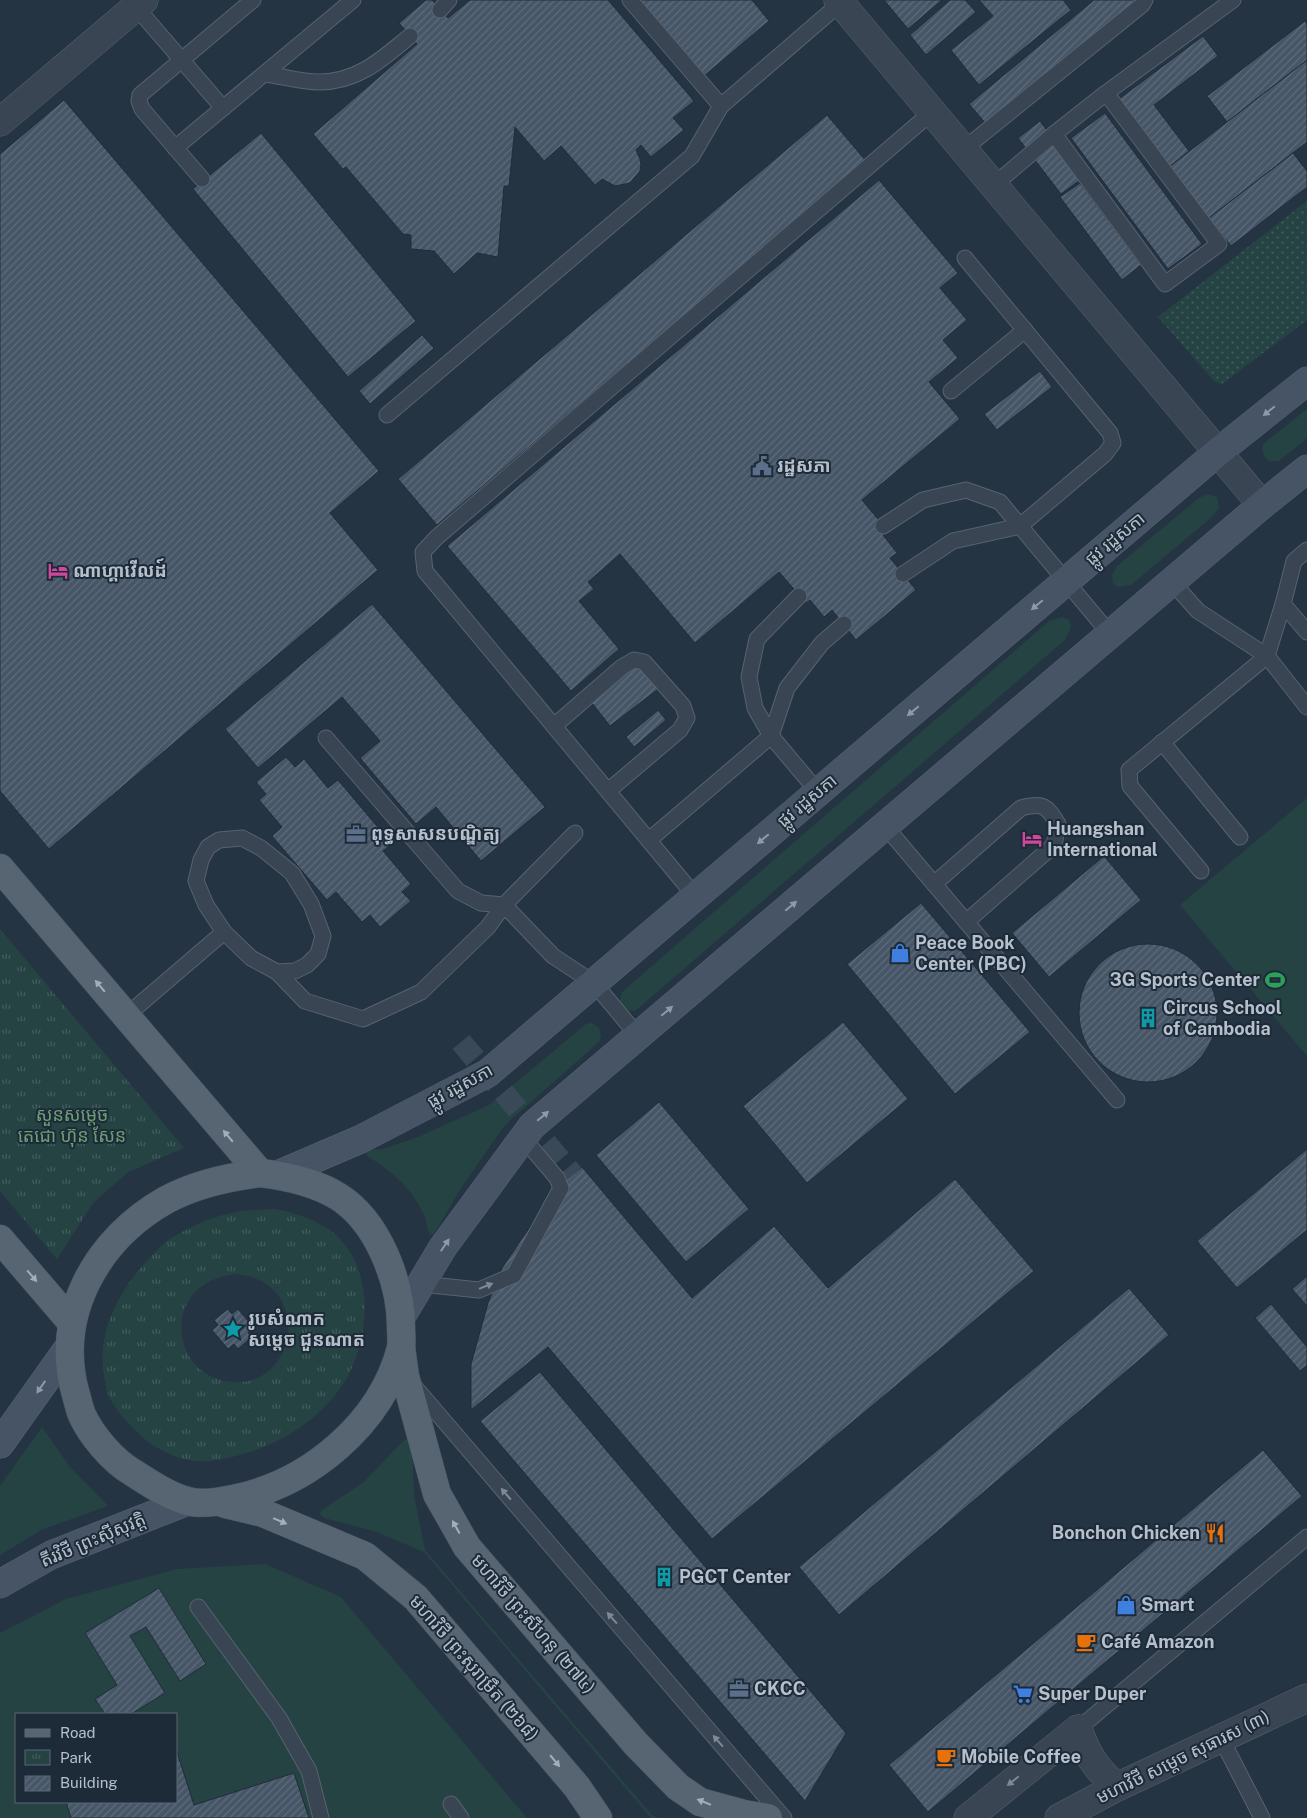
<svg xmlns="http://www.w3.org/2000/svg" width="1307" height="1818" font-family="'Public Sans','Noto Sans Khmer',sans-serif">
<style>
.grass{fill:#264344;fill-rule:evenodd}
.park{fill:url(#park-tufts);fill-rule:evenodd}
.garden{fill:url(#garden-dots)}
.building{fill:url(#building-hatch);stroke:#202c3a}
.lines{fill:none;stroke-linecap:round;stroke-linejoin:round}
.pedestrian-tunnel{stroke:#3a4958;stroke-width:22;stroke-dasharray:22 11;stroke-linecap:butt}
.service-casing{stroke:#576370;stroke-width:17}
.minor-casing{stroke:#576370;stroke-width:29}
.tertiary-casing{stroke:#576370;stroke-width:29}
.secondary-casing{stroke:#576370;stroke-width:29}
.primary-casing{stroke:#46515f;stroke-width:29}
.service{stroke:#394552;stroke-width:15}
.minor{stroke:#394552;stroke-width:28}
.tertiary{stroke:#394552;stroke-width:28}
.secondary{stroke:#465466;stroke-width:28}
.primary{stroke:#576472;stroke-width:28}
.oneway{fill:#8f9aa8}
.oneway2{fill:#a3aeba}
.oneway3{fill:#7e8995}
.labels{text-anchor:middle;stroke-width:4;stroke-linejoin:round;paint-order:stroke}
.poi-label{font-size:18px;font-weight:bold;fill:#b6c0cc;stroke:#1d2a38;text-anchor:start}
.street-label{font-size:18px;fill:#b6c0cc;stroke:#1d2a38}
.park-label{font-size:18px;fill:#6b9f74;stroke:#1d2a38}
</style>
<defs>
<pattern id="park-tufts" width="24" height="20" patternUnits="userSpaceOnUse" patternTransform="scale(1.25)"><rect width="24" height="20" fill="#264344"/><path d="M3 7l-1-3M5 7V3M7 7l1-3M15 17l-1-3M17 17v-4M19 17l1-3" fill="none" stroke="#435c5e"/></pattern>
<pattern id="garden-dots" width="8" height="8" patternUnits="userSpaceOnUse" patternTransform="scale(1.25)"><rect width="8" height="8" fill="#264344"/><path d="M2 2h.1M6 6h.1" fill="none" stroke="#435c5e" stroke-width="1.8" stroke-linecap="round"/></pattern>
<pattern id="building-hatch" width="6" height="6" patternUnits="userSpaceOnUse" patternTransform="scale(1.25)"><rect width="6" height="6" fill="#465667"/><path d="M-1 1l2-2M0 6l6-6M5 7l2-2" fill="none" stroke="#5e6c7c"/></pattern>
</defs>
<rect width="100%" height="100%" fill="#243443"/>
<g class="grass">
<path d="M1307,409V438L1279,461H1269C1263,456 1262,452 1263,444Z"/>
<path d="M1208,494L1217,497L1219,507L1213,516L1131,585L1119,587L1113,584L1112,575L1117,566L1199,498Z"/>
<path d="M1062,617L1069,620L1071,627L1065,640L635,1011L625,1010L619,1003L622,992L1049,621Z"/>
<path d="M1307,798V1055H1306L1180,905Z"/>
<path d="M592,1023L599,1028L601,1036L599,1042L505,1125L461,1188L434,1234L432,1235L429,1233C427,1226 426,1218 422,1211C411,1187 389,1169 367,1156V1152L369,1150L383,1149L418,1137L489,1105L586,1024Z"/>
<path d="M42,1427L70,1467L108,1506L41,1530L0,1555V1486Z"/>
<path d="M408,1438L412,1444L414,1495L425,1550L652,1815L659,1818H651L424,1552L374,1531L324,1518L320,1514L322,1510L364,1482L403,1441Z"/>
<path d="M265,1564L341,1597L527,1818H0V1633L66,1599L177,1569ZM16,1714H176V1802H16Z"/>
</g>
<g class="park">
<path d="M0,929L184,1148L128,1172L93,1203L57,1259L0,1191Z"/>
<path d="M275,1209C295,1213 314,1219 331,1231C378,1267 371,1347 339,1390C315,1422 281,1443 243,1454C210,1463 189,1466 158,1448C148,1443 138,1433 130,1425C123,1417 113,1406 109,1396C106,1391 106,1385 105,1380C95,1337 117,1294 145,1263C155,1253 163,1242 175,1236C190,1227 210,1218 227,1214C243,1210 260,1210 275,1209ZM237,1274C242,1275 247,1275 252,1277C311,1296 294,1387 232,1382C167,1377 160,1280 237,1274Z"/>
</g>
<path class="garden" d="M1307,201V320L1222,384L1214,381L1158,317Z"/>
<g class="building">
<path d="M426,0H432L448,18L470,0H608L694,101L673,118L684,130L651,157L641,145L636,150L640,159L641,165L640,171L630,183L615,186L602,179L595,185L561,146L544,161L515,127L509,186H504L498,257L477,253L454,274L434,251L411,249V235L403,234L346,167L343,169L313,134L417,44L399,23Z"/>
<path d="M640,0H752L769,21L704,76Z"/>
<path d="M884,0H942L908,29Z"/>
<path d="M950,0H965L976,12L926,55L910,35Z"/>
<path d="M979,0H1063L1071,10L979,85L951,50L993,16Z"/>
<path d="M1094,0H1138L987,125L969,104Z"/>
<path d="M1305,21L1307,24V60L1227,122L1207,96Z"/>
<path d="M1203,36L1218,56L1154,105L1189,151L1169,167L1119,99Z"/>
<path d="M1307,60V142L1209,218L1169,167Z"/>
<path d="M64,100L379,471L330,513L378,570L49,849L0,791V154Z"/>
<path d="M1105,113L1202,244L1168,269L1071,138Z"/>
<path d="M827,115L866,161L437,525L398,479Z"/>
<path d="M1040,121L1083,178L1061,194L1018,138Z"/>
<path d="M261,133L416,321L348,377L193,189Z"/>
<path d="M1293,153L1307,171V187L1231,246L1209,218Z"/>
<path d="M879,180L958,273L940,288L967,320L943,340L958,358L929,382L960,419L862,500L888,531L883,535L897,553L890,558L916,590L856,640L832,610L824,617L810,600L806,603L779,572L695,643L620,554L588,582L594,589L579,601L619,649L571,691L447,546Z"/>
<path d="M1080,183L1141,265L1122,280L1060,197Z"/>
<path d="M422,335L434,348L370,404L359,391Z"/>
<path d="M1040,371L1052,387L997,430L984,414Z"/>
<path d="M372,604L545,807L481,861L436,807L416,824L360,758L380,741L342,697L258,768L225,729Z"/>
<path d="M637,654L662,686L610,726L585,694Z"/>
<path d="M658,710L666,720L634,747L626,737Z"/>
<path d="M286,757L295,767L304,759L328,788L338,780L392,844L383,851L411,884L402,892L411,901L380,927L370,915L362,922L336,892L327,900L272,836L282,827L259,800L266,794L256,782Z"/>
<path d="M1104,856L1141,900L1049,977L1012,933Z"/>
<path d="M921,903L1030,1032L955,1094L847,964Z"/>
<circle cx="1148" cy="1013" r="69"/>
<path d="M843,1022L908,1099L807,1183L743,1106Z"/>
<path d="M659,1102L749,1209L686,1262L596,1155Z"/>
<path d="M1307,1149V1230L1237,1288L1197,1241Z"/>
<path d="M582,1167L692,1298L774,1226L828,1288L955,1179L1034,1271L712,1539L548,1347L471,1410V1364L488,1303L502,1268L557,1187Z"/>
<path d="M1307,1276V1306L1292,1289Z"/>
<path d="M1129,1288L1169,1335L839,1615L799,1567Z"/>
<path d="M1271,1304L1307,1347V1365L1300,1371L1255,1318Z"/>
<path d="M228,1309L232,1314L238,1309L254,1328L248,1333L252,1337L238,1349L234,1344L228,1349L212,1330L218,1325L214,1320Z"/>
<path d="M540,1372L846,1733L805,1801L480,1421Z"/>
<path d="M1263,1450L1302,1496L928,1812L889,1765Z"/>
<path d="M159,1588L206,1664L180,1681L146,1627L130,1636L165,1693L131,1714H105L95,1699L117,1685L85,1633Z"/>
<path d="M176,1749L194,1805L294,1773L309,1818H71L66,1802H176Z"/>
</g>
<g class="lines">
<path class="pedestrian-tunnel" d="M461,1042L573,1175"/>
<defs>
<g id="service">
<path d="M630,0L721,106"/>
<path d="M136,7L223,108"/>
<path d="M440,10L449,0"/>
<path d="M265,74C282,76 301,82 319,82C358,82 382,59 410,36"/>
<path d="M1106,93L1219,244L1165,284L1054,134L1106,93L1233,0"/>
<path d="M175,148L353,0"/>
<path d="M964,149L1142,5L1145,0"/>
<path d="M202,179L142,109L139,101L140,95L253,0"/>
<path d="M994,185L1054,134"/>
<path d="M951,391L1025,330"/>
<path d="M387,415L692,156L721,106L844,0"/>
<path d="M883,526L923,500L966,490L1000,502L1110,634"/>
<path d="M903,574L953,541L1020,526L1105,454L1113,443L1110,433L965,258"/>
<path d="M1172,582L1198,611L1267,656L1307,707"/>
<path d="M799,596L757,639L749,677L755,708L771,736L818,792"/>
<path d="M1283,604L1307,632"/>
<path d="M554,726L622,667L634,660L644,662L683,706L687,718L680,730L608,791"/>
<path d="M326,738L458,891L481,903L504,905L553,956L594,983L638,1036"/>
<path d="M1162,742L1240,837"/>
<path d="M885,826L1117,1100"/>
<path d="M242,838L261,848L292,873L311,904L323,936L318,954L307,965L295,971L277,972L251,958L224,932L206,905L196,881L201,860L208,847L219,840Z"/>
<path d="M649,840L771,736L787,688L822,643L844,624"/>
<path d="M1201,871L1130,786L1129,770L1267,656L1283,604L1294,561L1307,550"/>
<path d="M934,884L1021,808C1043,802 1047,806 1058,824L1054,845L966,922"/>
<path d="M695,896L425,571L423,552L436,538L932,112"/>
<path d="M277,972L305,1001L363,1019L421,992L488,927L504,905L575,833"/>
<path d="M126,1016L224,932"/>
<path d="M421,1284L479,1290L514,1275L561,1188L557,1178L523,1138"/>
<path d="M414,1386L784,1818"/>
<path d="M198,1607L279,1718L309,1771L321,1818"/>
<path d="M1078,1729L1307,1537"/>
<path d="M1221,1738L1262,1818"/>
<path d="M451,1804L461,1818"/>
</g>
<g id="minor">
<path d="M838,0L1262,505"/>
<path d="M0,122L144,0"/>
<path d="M968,1818L1078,1729"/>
</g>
<g id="tertiary">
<path d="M1078,1729C1087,1755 1096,1769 1117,1787"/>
<path d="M1059,1818L1117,1787L1307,1698"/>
</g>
<g id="secondary">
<path d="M277,1175L361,1139L488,1073L1218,452L1307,381"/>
<path d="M401,1317L443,1247L532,1126L1262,505L1307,469"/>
<path d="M0,1444L69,1347"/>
<path d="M0,1584L51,1555L188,1501"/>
</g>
<g id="primary">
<path d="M0,868L260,1173"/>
<path d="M260,1173C285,1176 317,1183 339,1197C378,1222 401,1282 401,1327C401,1334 402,1341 401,1348C381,1424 309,1484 233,1499C219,1502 201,1505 187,1501C167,1495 149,1483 132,1472C113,1461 91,1435 82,1415C79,1408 78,1401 76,1395C53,1315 97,1239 166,1200C195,1184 228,1177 260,1173Z"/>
<path d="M0,1239L72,1323"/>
<path d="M401,1347L405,1376L437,1494L467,1547L636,1744L678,1787L700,1802L744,1814L768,1818"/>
<path d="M225,1504L263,1513L365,1556L416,1598L577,1787L598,1818"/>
</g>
</defs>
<use href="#service" class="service-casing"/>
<use href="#minor" class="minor-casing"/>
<use href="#tertiary" class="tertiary-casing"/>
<use href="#secondary" class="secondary-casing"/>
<use href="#primary" class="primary-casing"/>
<use href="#service" class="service"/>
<use href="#minor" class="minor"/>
<use href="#tertiary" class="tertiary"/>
<use href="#secondary" class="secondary"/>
<use href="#primary" class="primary"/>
</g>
<defs><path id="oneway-solid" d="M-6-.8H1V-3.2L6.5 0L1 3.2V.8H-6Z" transform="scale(1.25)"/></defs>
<g class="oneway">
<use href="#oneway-solid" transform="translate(1269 411) rotate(141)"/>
<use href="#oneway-solid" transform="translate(1037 605) rotate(140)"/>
<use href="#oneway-solid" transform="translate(913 711) rotate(140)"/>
<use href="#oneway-solid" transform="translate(763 839) rotate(140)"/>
<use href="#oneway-solid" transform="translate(791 906) rotate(-40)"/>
<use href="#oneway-solid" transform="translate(667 1011) rotate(-40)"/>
<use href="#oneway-solid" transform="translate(543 1116) rotate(-40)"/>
<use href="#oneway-solid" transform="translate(445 1245) rotate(-56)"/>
<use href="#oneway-solid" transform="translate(41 1387) rotate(125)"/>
</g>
<g class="oneway2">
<use href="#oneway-solid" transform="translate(100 986) rotate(-130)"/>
<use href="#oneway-solid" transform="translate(228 1136) rotate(-130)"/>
<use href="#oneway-solid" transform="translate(32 1276) rotate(49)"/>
<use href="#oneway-solid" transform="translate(280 1521) rotate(23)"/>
<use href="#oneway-solid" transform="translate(456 1527) rotate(-119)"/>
<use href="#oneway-solid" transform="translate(555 1761) rotate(50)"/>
<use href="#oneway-solid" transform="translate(704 1802) rotate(-158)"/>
</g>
<g class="oneway3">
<use href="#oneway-solid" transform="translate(486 1286) rotate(-22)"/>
<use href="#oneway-solid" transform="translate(506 1494) rotate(-131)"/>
<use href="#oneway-solid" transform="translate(612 1618) rotate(-131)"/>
<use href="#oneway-solid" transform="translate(718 1741) rotate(-131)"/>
<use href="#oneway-solid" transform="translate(1013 1781) rotate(141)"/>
</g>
<defs>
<symbol id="civic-bare" viewBox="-9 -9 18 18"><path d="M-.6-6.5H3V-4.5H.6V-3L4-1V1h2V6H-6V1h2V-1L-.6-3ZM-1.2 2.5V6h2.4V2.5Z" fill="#5c6f8a" stroke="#1d2a38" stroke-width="2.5" paint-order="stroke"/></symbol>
<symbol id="hotel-bare" viewBox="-9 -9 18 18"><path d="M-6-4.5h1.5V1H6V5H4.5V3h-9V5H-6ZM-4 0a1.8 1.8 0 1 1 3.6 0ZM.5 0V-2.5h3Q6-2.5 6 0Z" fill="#d1479c" stroke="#1d2a38" stroke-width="2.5" paint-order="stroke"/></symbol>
<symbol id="office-bare" viewBox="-9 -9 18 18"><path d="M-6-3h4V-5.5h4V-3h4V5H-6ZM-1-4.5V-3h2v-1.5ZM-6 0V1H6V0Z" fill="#5c6f8a" stroke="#1d2a38" stroke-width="2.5" paint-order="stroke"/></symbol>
<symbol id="shop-bare" viewBox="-9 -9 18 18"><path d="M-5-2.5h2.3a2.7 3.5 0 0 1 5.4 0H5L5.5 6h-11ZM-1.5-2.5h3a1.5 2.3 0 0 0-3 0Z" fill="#3f7fe0" stroke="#1d2a38" stroke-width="2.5" paint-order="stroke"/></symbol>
<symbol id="stadium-bare" viewBox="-9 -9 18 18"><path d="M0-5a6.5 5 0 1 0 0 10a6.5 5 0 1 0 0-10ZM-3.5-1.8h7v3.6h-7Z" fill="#2e9e5b" stroke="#1d2a38" stroke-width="2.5" paint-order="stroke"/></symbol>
<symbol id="building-bare" viewBox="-9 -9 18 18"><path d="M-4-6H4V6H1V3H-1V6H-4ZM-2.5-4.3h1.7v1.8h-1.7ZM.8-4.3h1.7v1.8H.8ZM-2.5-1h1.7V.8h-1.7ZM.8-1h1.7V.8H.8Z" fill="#0f9aa8" stroke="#1d2a38" stroke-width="2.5" paint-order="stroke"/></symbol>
<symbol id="sight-bare" viewBox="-9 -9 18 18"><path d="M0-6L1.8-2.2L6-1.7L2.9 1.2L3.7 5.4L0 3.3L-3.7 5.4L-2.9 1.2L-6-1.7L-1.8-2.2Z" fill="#0f9aa8" stroke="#1d2a38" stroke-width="2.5" paint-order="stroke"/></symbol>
<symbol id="restaurant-bare" viewBox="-9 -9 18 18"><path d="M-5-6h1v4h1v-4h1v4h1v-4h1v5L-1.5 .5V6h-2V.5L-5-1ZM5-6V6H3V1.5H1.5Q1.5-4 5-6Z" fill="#e8710a" stroke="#1d2a38" stroke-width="2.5" paint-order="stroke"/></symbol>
<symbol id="cafe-bare" viewBox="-9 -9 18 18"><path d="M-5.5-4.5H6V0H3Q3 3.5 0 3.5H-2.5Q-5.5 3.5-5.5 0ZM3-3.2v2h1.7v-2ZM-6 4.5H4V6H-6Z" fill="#e8710a" stroke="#1d2a38" stroke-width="2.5" paint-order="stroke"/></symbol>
<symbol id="supermarket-bare" viewBox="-9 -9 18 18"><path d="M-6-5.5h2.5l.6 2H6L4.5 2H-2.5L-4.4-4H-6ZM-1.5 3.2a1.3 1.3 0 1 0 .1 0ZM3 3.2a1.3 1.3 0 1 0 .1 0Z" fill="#3f7fe0" stroke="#1d2a38" stroke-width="2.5" paint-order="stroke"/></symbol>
</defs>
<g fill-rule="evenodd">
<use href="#civic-bare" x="748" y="452" width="28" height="28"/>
<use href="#hotel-bare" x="44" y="557" width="28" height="28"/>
<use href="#office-bare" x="342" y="820" width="28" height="28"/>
<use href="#hotel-bare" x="1018" y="825" width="28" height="28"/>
<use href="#shop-bare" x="886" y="939" width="28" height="28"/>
<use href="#stadium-bare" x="1261" y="966" width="28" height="28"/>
<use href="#building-bare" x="1134" y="1004" width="28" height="28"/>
<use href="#sight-bare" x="219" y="1315" width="28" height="28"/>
<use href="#restaurant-bare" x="1201" y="1519" width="28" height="28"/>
<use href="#building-bare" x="650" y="1563" width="28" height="28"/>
<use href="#shop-bare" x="1112" y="1591" width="28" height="28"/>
<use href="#cafe-bare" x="1072" y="1628" width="28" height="28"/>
<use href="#office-bare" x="725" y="1675" width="28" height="28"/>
<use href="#supermarket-bare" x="1009" y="1680" width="28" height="28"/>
<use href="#cafe-bare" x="932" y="1743" width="28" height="28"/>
</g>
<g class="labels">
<g class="poi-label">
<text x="777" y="472">រដ្ឋសភា</text>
<text x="73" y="577">ណាហ្គាវើលដ៍</text>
<text x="1047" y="835">Huangshan<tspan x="1047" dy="21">International</tspan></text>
<text x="371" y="840">ពុទ្ធសាសនបណ្ឌិត្យ</text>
<text x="915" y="949">Peace Book<tspan x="915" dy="21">Center (PBC)</tspan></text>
<text x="1260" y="986" text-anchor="end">3G Sports Center</text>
<text x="1163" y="1014">Circus School<tspan x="1163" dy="21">of Cambodia</tspan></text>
<text x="248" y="1325">រូបសំណាក<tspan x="248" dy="21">សម្ដេច ជួនណាត</tspan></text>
<text x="1200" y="1539" text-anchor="end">Bonchon Chicken</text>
<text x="679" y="1583">PGCT Center</text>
<text x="1141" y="1611">Smart</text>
<text x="1101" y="1648">Café Amazon</text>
<text x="754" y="1695">CKCC</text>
<text x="1038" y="1700">Super Duper</text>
<text x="961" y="1763">Mobile Coffee</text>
</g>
<g class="street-label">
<text transform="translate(1115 539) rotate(-40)" y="6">ផ្លូវ រដ្ឋសភា</text>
<text transform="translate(807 801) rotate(-40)" y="6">ផ្លូវ រដ្ឋសភា</text>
<text transform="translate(460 1086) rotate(-29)" y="6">ផ្លូវ រដ្ឋសភា</text>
<text transform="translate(93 1540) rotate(-23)" y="6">តីរវិថី ព្រះស៊ីសុវត្តិ</text>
<text transform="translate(533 1624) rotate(49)" y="6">មហាវិថី ព្រះសីហនុ (២៧៤)</text>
<text transform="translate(474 1668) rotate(49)" y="6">មហាវិថី ព្រះសុរាម្រឹត (២៦៨)</text>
<text transform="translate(1183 1757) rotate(-26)" y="6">មហាវិថី សម្តេច សុធារស (៣)</text>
</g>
<g class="park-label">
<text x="72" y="1121">សួនសម្តេច<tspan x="72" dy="21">តេជោ ហ៊ុន សែន</tspan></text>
</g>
</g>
<rect x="15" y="1713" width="162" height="90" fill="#1d2a38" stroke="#5a6673"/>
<rect x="25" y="1729" width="25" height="8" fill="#576472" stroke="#5a6673"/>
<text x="60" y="1738" font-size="15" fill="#b6c0cc">Road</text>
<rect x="25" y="1750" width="25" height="15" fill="url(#park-tufts)" stroke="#5a6673"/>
<text x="60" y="1763" font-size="15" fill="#b6c0cc">Park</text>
<rect x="25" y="1776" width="25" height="15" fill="url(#building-hatch)" stroke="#5a6673"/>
<text x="60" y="1788" font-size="15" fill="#b6c0cc">Building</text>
</svg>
